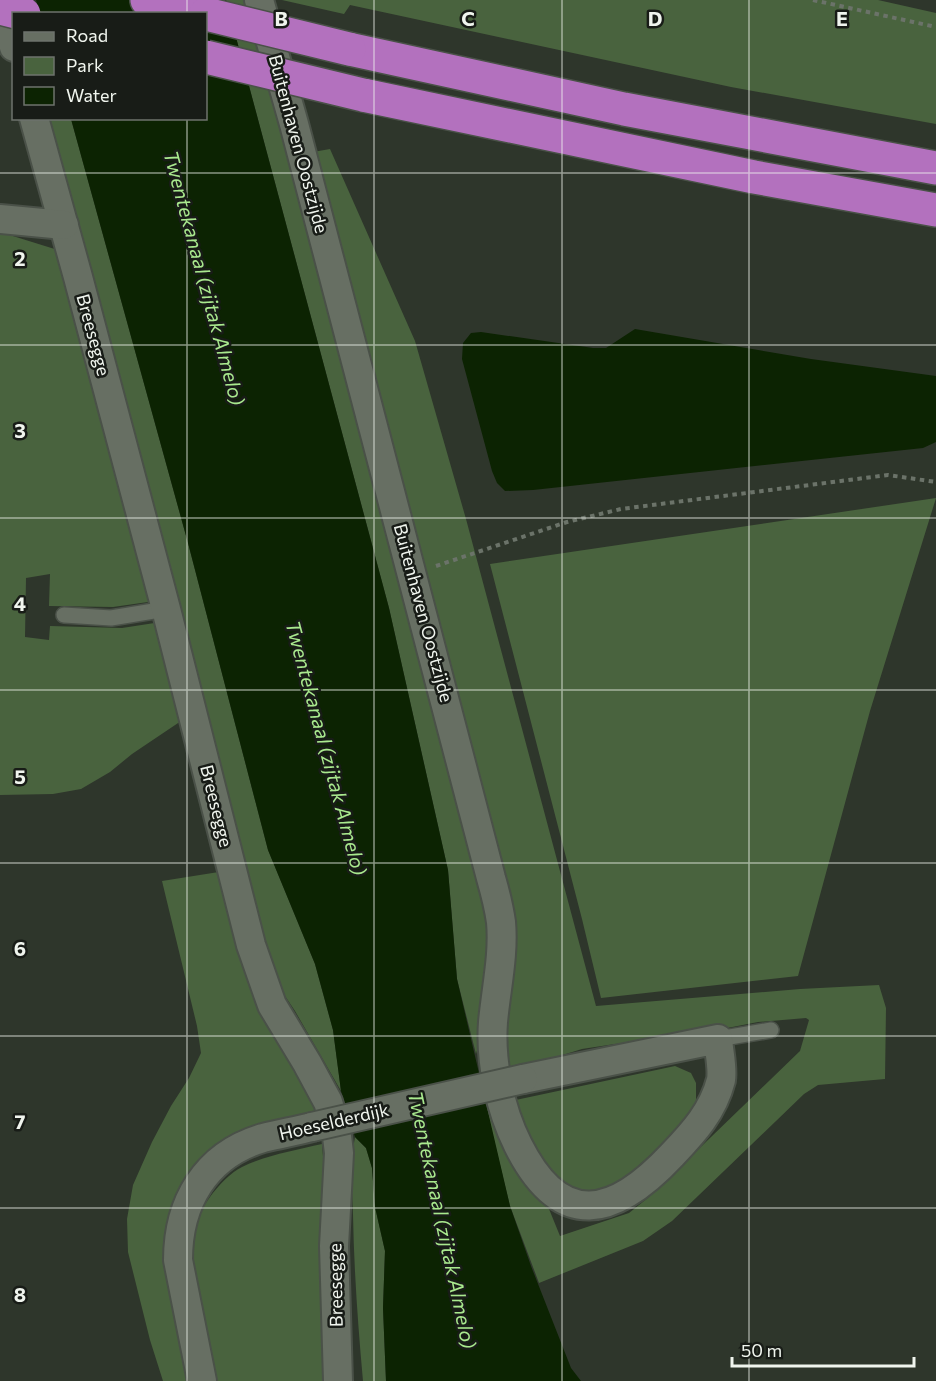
<svg xmlns="http://www.w3.org/2000/svg" width="936" height="1381" font-family="Commissioner,sans-serif">
<style>
.green{fill:#49633e}
.water{fill:#0c2302}
.lines{fill:none;stroke-linecap:round;stroke-linejoin:round}
.service-casing{stroke:#4a5148;stroke-width:18}
.minor-casing{stroke:#4a5148;stroke-width:32}
.motorway-casing{stroke:#4a5148;stroke-width:36}
.path{stroke:#6b7369;stroke-width:4;stroke-dasharray:4.5 4.5;stroke-linecap:butt}
.service{stroke:#676f63;stroke-width:15}
.minor{stroke:#676f63;stroke-width:28}
.motorway{stroke:#b371be;stroke-width:33}
.minor-bridge-casing{stroke:#4a5148;stroke-width:32;stroke-linecap:butt}
.motorway-bridge-casing{stroke:#4a5148;stroke-width:36;stroke-linecap:butt}
.minor-bridge{stroke:#676f63;stroke-width:28}
.motorway-bridge{stroke:#b371be;stroke-width:33}
.grid{fill:none;stroke:#f0f5ee;stroke-width:1.5;stroke-opacity:0.55}
.labels{text-anchor:middle;stroke-width:5;stroke-linejoin:round;paint-order:stroke}
.street-label{font-size:18px;fill:#f0f5ee;stroke:#181c17}
.water-label{font-size:20px;font-style:italic;fill:#a9e98e;stroke:#181c17}
.grid-label{font-size:20px;text-anchor:middle;font-weight:bold;fill:#f0f5ee;stroke:#181c17;stroke-width:5;stroke-linejoin:round;paint-order:stroke}
</style>
<rect width="100%" height="100%" fill="#2e362b"/>
<g class="green">
<path d="M226,0H248L487,892L489,966L478,1047L476,1054L457,979L448,870L389,608Z"/>
<path d="M282,0H878L936,13V124L731,87L350,5L344,14Z"/>
<path d="M43,119H71L188,543L268,850L315,964L333,1030L341,1091L295,1011L271,975Z"/>
<path d="M330,149L415,341L466,519L596,1006L800,989L879,985L886,1008L885,1079L818,1085L804,1094L672,1221L643,1241L539,1283L510,1206L486,1107L500,1119L547,1204L560,1236L629,1213L649,1197L800,1051L809,1020L806,1018L758,1022L666,1040L615,1044L582,1049L553,1058L540,1064L503,1073L509,929L313,152Z"/>
<path d="M0,232L61,251L155,601L113,607L49,606L50,574L26,578L25,637L49,640L50,626L122,628L161,622L187,717L132,754L110,772L81,789L53,794L0,795Z"/>
<path d="M936,498L870,711L798,976L601,998L582,919L490,564Z"/>
<path d="M225,871L319,1096L321,1121L300,1126L184,1197L192,1381H163L150,1340L128,1252L127,1219L133,1185L152,1142L171,1106L189,1078L201,1053L197,1026L162,881Z"/>
<path d="M675,1066L691,1073L696,1083V1104L691,1113L672,1135L613,1189L583,1199L553,1172L523,1141L511,1101Z"/>
<path d="M355,1137L366,1148L372,1168L375,1207L385,1251L383,1308L386,1381H363C358,1326 354,1270 353,1215C352,1189 350,1162 355,1137Z"/>
<path d="M322,1144L326,1193L327,1381H215C208,1346 200,1312 196,1277C194,1265 192,1252 192,1240C192,1216 221,1177 242,1167C267,1155 296,1150 322,1144Z"/>
</g>
<g class="water">
<path d="M36,0H226L389,608L448,870L457,979L510,1206L531,1266L571,1368L581,1381H386L383,1308L385,1251L375,1207L372,1168L366,1148L355,1137L341,1091L333,1030L315,964L268,850L188,543L71,119L206,118V14L40,13Z"/>
<path d="M635,329L811,359L936,376V442L923,448L533,490L505,491L497,483L492,471L462,359L463,343L471,333L481,332L593,348H606Z"/>
</g>
<g class="lines">
<defs>
<g id="service">
<path d="M64,615L111,618L166,609"/>
<path d="M718,1039L771,1030"/>
</g>
<g id="minor">
<path d="M0,0L14,47"/>
<path d="M259,0L294,124L491,878C495,892 499,908 501,922C504,955 496,989 493,1022C490,1062 500,1109 518,1145C561,1231 614,1217 672,1155C694,1132 713,1111 721,1080C723,1068 719,1052 718,1039L523,1079"/>
<path d="M34,118L78,277L166,609L251,945L272,1005L307,1063L328,1102L336,1128L339,1153L334,1246L338,1381"/>
<path d="M0,219L64,225"/>
<path d="M202,1381L178,1260C178,1203 205,1155 263,1138C279,1134 296,1131 312,1127"/>
</g>
<g id="motorway">
<path d="M147,0L203,14"/>
<path d="M349,49L624,109L936,168"/>
<path d="M363,95L754,177L936,210"/>
</g>
</defs>
<use href="#service" class="service-casing"/>
<use href="#minor" class="minor-casing"/>
<use href="#motorway" class="motorway-casing"/>
<g class="path">
<path d="M813,0L936,27"/>
<path d="M436,566L567,522L621,509L888,475L936,482"/>
</g>
<use href="#service" class="service"/>
<use href="#minor" class="minor"/>
<use href="#motorway" class="motorway"/>
<defs>
<path id="minor-bridge" d="M312,1127L523,1079"/>
<g id="motorway-bridge">
<path d="M0,8L24,14"/>
<path d="M206,14L349,49"/>
<path d="M206,57L363,95"/>
</g>
</defs>
<use href="#minor-bridge" class="minor-bridge-casing"/>
<use href="#motorway-bridge" class="motorway-bridge-casing"/>
<use href="#minor-bridge" class="minor-bridge"/>
<use href="#motorway-bridge" class="motorway-bridge"/>
</g>
<path class="grid" d="M187,0V14M374,0V1381M562,0V1381M749,0V1381M187,118V1381M0,173H936M0,345H936M0,518H936M0,690H936M0,863H936M0,1036H936M0,1208H936"/>
<g class="labels">
<g class="street-label">
<text transform="translate(298 144) rotate(75)" y="6">Buitenhaven Oostzijde</text>
<text transform="translate(93 335) rotate(75)" y="6">Breesegge</text>
<text transform="translate(423 613) rotate(75)" y="6">Buitenhaven Oostzijde</text>
<text transform="translate(216 806) rotate(76)" y="6">Breesegge</text>
<text transform="translate(334 1122) rotate(-13)" y="6">Hoeselderdijk</text>
<text transform="translate(336 1285) rotate(-91)" y="6">Breesegge</text>
</g>
<g class="water-label">
<text transform="translate(204 278) rotate(75)" y="7">Twentekanaal (zijtak Almelo)</text>
<text transform="translate(326 748) rotate(75)" y="7">Twentekanaal (zijtak Almelo)</text>
<text transform="translate(442 1220) rotate(78)" y="7">Twentekanaal (zijtak Almelo)</text>
</g>
</g>
<g class="grid-label">
<text x="281" y="26">B</text>
<text x="468" y="26">C</text>
<text x="655" y="26">D</text>
<text x="842" y="26">E</text>
<text x="20" y="266">2</text>
<text x="20" y="438">3</text>
<text x="20" y="611">4</text>
<text x="20" y="784">5</text>
<text x="20" y="956">6</text>
<text x="20" y="1129">7</text>
<text x="20" y="1302">8</text>
</g>
<rect x="12" y="12" width="195" height="108" fill="#181c17" stroke="#6e736d" stroke-width="1.5"/>
<rect x="24" y="32" width="30" height="9" fill="#676f63" stroke="#6e736d" stroke-width="1.5"/>
<text x="66" y="42" font-size="18" fill="#f0f5ee">Road</text>
<rect x="24" y="57" width="30" height="18" fill="#49633e" stroke="#6e736d" stroke-width="1.5"/>
<text x="66" y="72" font-size="18" fill="#f0f5ee">Park</text>
<rect x="24" y="87" width="30" height="18" fill="#0c2302" stroke="#6e736d" stroke-width="1.5"/>
<text x="66" y="102" font-size="18" fill="#f0f5ee">Water</text>
<path d="M732 1357v9h182v-9" fill="none" stroke="#f0f5ee" stroke-width="3"/>
<text x="741" y="1357" font-size="18" fill="#f0f5ee" stroke="#181c17" stroke-width="4.5" paint-order="stroke">50 m</text>
</svg>
